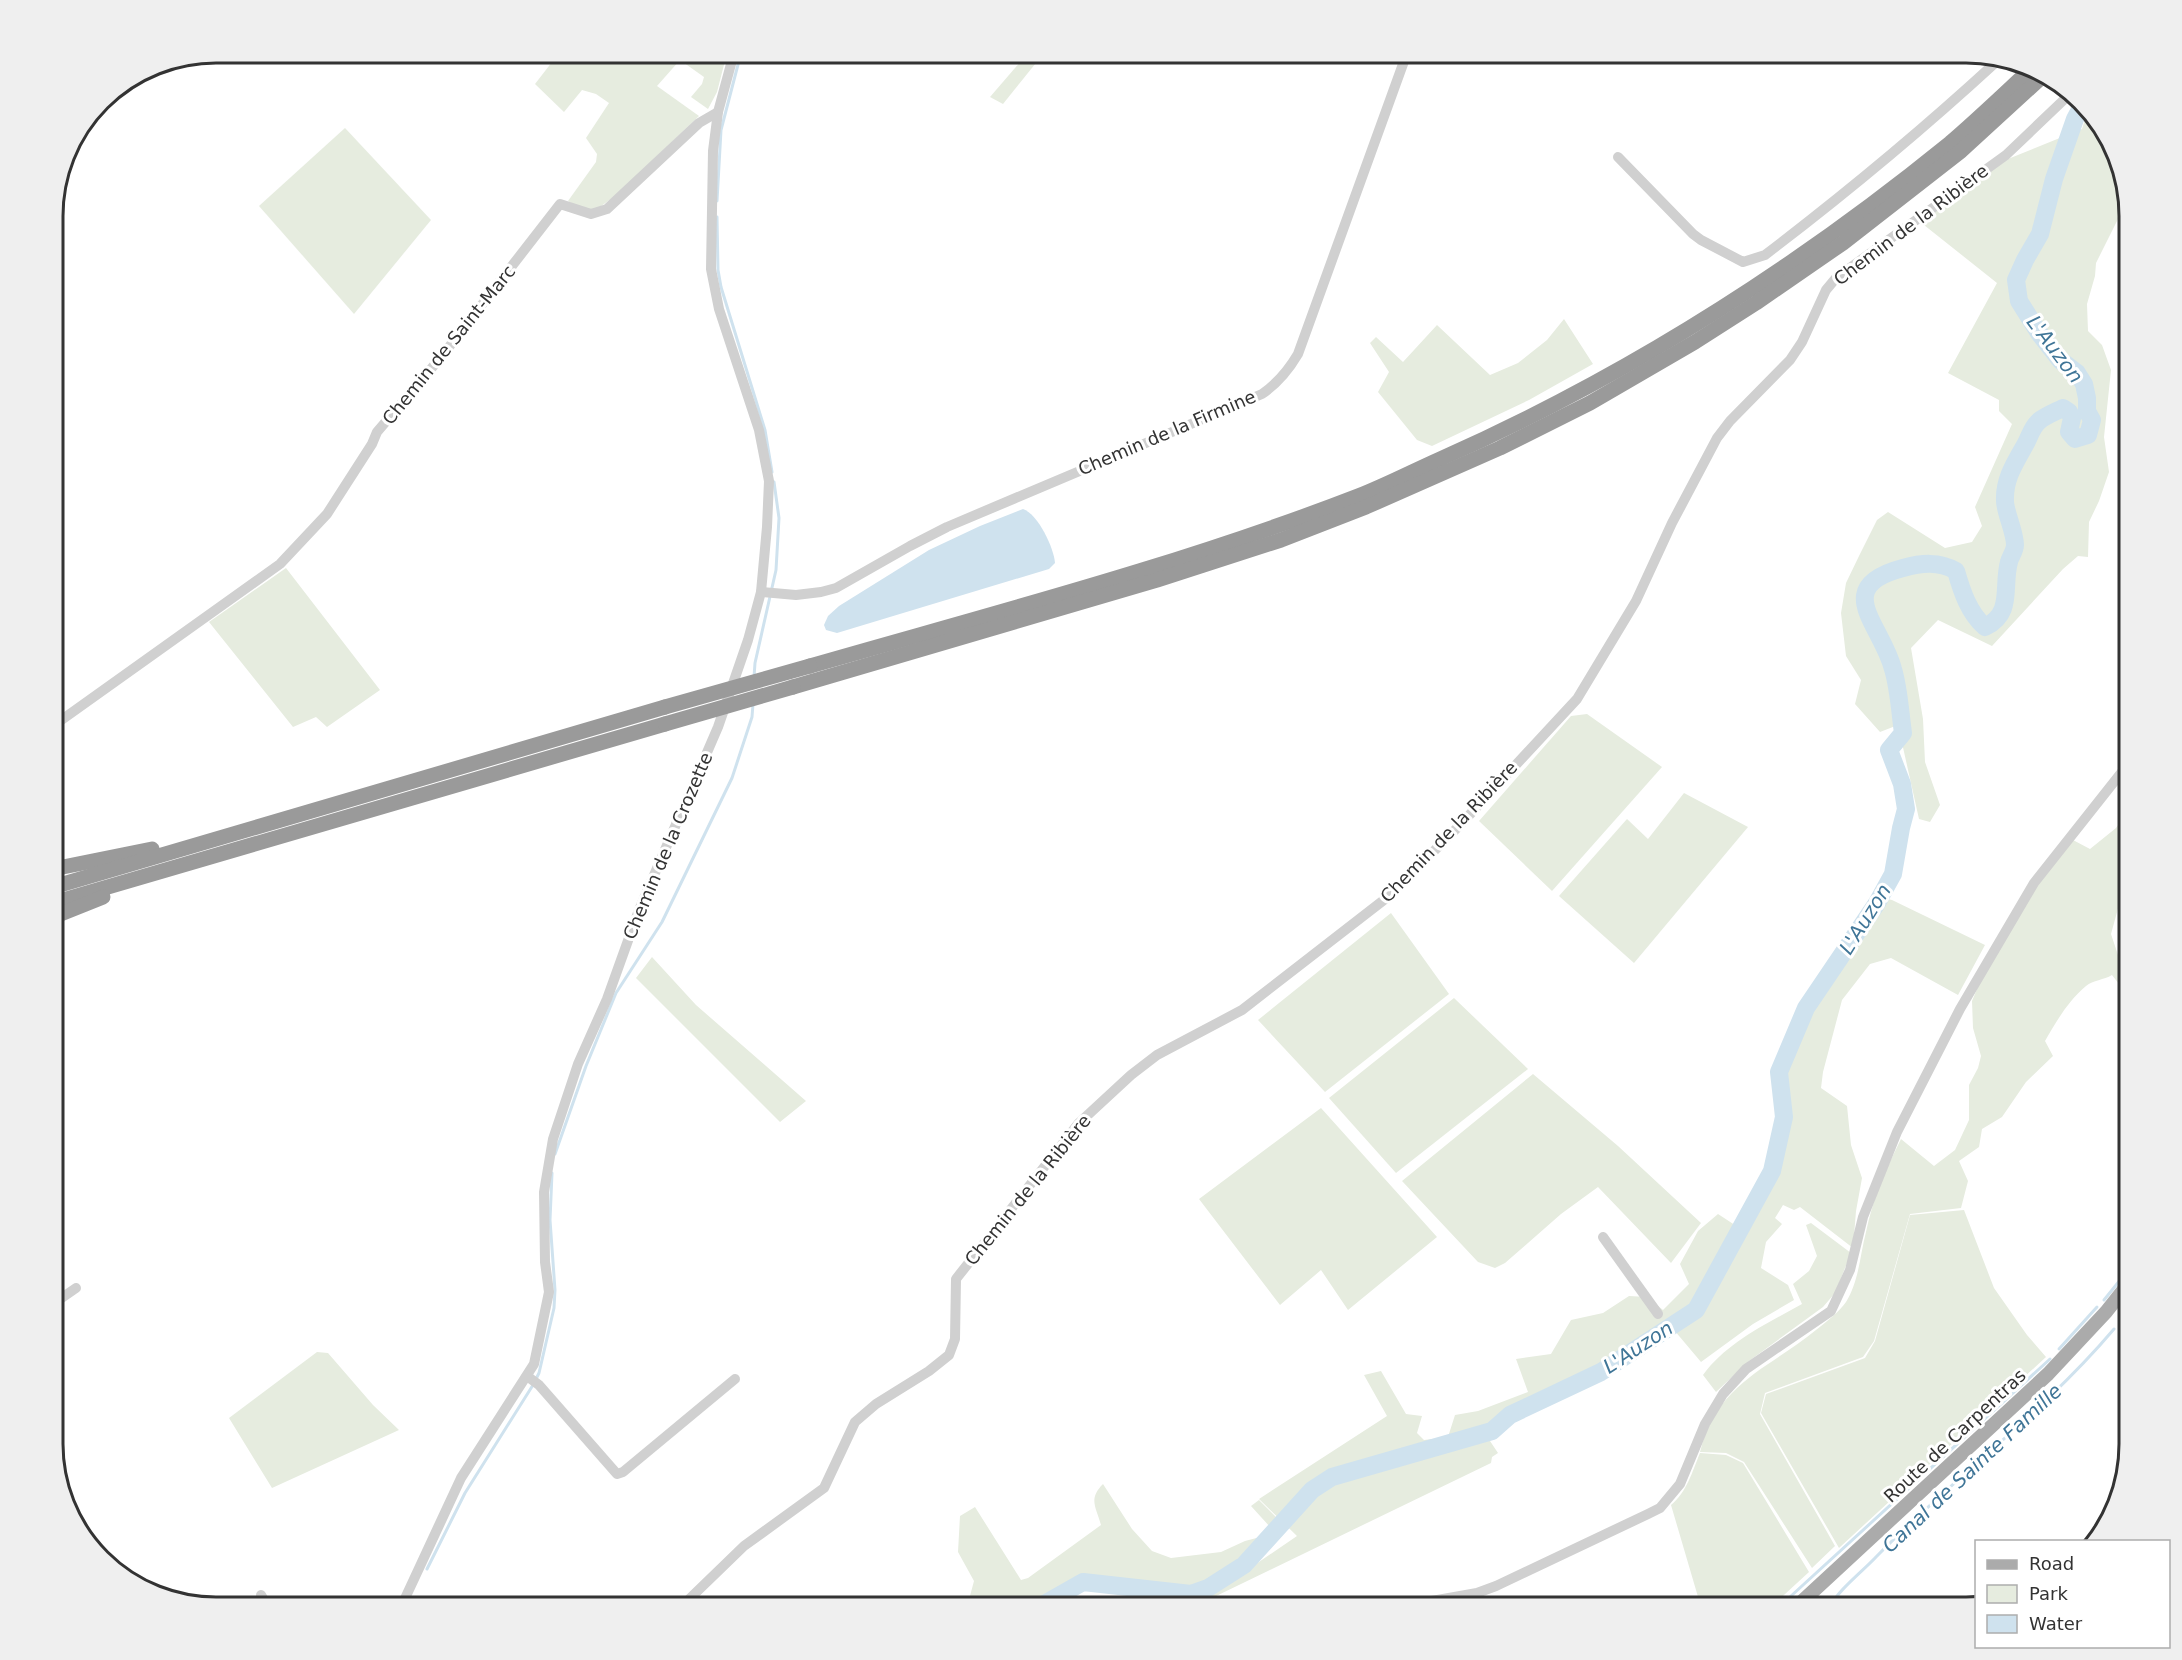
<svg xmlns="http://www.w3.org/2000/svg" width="2182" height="1660" font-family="'DejaVu Sans',sans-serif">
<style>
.green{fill:#e6ecdf}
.water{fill:#cfe2ee}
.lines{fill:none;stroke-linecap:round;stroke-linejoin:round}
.stream{stroke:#cfe2ee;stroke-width:3}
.river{stroke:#cfe2ee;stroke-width:18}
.minor{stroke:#d0d0d0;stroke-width:10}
.major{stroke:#ababab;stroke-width:14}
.highway{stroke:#9a9a9a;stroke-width:15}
.highway-bridge{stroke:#9a9a9a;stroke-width:15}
.labels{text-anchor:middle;stroke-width:6;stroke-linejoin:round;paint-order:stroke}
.street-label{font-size:18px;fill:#333;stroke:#fff}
.water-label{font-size:20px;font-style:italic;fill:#3f7597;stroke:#fff}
.rim{fill:none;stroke:#333;stroke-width:3}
</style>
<rect width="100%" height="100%" fill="#fff"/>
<g class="green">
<path d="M559,53H727L717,92L708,109L691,97L702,84L704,77L680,60L657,86L699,116L615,196L593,212L585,211L568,201L596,162L597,154L586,138L609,103L596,94L582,90L564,112L535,84Z"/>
<path d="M1028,53H1044L1003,104L990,97Z"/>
<path d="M2087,113L2112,144L2124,193L2119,217L2096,263L2095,276L2087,304L2088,331L2102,345L2111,370L2104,437L2109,472L2099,501L2089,522L2088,557L2078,556L2063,569L1992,646L1938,620L1911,648L1923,719L1925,762L1940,805L1930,822L1919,819L1898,725L1880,732L1855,704L1861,680L1846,656L1841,613L1846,583L1859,556L1877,520L1888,512L1945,548L1972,542L1982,526L1975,507L2012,424L1999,411V400L1948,373L1997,283L1924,225L1926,219L2003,161L2082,129Z"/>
<path d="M345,128L431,220L354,314L259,206Z"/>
<path d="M1564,319L1593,364L1529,400L1432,446L1417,440L1378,392L1389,372L1370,343L1376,337L1403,362L1437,325L1490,375L1518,363L1547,340Z"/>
<path d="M286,568L380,690L327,727L316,717L293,727L209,622Z"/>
<path d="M1587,714L1662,767L1552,891L1479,821L1571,716Z"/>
<path d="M1684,793L1748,827L1634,963L1559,896L1627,819L1648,839Z"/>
<path d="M2129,809V880L2125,883L2111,934L2118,955L2129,968V997L2112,975C2104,980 2093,980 2086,986C2068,1001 2056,1022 2045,1041L2053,1056L2026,1082L2002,1117L1982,1129L1979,1147L1959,1161L1968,1181L1961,1208L1910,1214L1874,1341L1863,1357L1765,1393L1760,1414L1835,1546L1812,1568L1744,1462L1726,1453L1700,1452C1718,1382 1767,1370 1816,1330C1826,1322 1839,1312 1846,1302C1859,1281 1860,1255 1866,1232C1873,1198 1886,1169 1901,1139L1934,1166L1955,1150L1969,1120V1085L1978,1068L1981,1056L1973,1028L1972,1001L1986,968L2034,890L2073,840L2090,849L2116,828Z"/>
<path d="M1883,898L1892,900L1985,945L1958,995L1891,958L1870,964L1842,1000L1823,1072L1821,1088L1847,1106L1851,1145L1862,1178L1856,1211L1853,1248L1800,1207L1794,1210L1783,1205L1775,1218L1782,1224L1766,1242L1761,1268L1788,1285L1794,1300L1753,1324L1701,1362L1674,1330L1609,1371L1512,1414L1504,1427L1491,1432L1490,1441L1498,1453L1492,1457L1491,1463L1212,1598L1199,1596L1253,1566L1297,1536L1259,1499L1387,1416L1364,1375L1381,1371L1406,1414L1422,1416L1417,1433L1424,1440L1448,1437L1455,1415L1478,1411L1528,1392L1516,1359L1551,1354L1571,1320L1603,1313L1629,1296L1647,1297L1663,1310L1689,1284L1680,1264L1698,1231L1718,1214L1744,1231L1776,1173L1789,1118L1784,1074L1811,1010Z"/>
<path d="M1391,913L1449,994L1325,1092L1258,1020Z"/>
<path d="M652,957L696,1005L806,1101L780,1122L636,978Z"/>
<path d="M1454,998L1528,1069L1396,1173L1329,1098Z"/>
<path d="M1533,1074L1618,1146L1701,1223L1671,1263L1598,1187L1561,1214L1505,1263L1495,1268L1478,1262L1402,1181Z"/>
<path d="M1321,1108L1437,1237L1348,1310L1321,1270L1280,1305L1199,1199Z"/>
<path d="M1964,1210L1994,1288L2027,1335L2046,1357L1839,1548L1761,1413L1766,1394L1865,1358L1875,1341L1910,1215Z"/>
<path d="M1811,1223L1851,1253L1835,1293L1823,1307L1749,1361L1716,1392L1703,1375C1727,1342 1768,1323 1802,1304L1793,1284L1809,1271L1817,1256L1806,1225Z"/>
<path d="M317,1352L328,1353L373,1405L399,1430L272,1488L229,1418Z"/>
<path d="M1700,1453L1726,1455L1743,1463L1809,1572L1771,1607H1701L1671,1505C1687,1492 1692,1472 1700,1453Z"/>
<path d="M1103,1484L1132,1529L1152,1551L1171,1558L1221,1552L1245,1541L1264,1536L1271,1528L1251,1506L1259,1500L1281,1522C1253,1553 1232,1578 1191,1592L1079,1580L1033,1607H967L974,1581L958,1552L960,1516L975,1507L1021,1580L1028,1578L1101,1525C1096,1507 1088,1499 1103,1484Z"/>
</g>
<path class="water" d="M1023,509C1038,514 1054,548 1055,563L1049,569L837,633L826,630L824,625L828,616L839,606L929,550L980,526Z"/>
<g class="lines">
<g class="stream">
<path d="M717,201L721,130L741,53"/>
<path d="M717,217L718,270L721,287L765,430L772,472"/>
<path d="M754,677L755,663L776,570L779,518L774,482"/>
<path d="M555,1154L586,1066L616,993L662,922L732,778L752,717L753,704"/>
<path d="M2104,1300L2129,1269"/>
<path d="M2121,1319L2129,1307"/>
<path d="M2059,1349L2097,1307"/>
<path d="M536,1379L539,1373L554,1308L555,1290L550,1220L552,1173"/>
<path d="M427,1569L465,1493L533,1385"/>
<path d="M1779,1607L2050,1359"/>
<path d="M1830,1607C1837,1591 1863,1571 1876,1557C1953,1478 2043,1413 2114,1329"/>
</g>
<path class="river" d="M1039,1607L1083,1582L1191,1594L1208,1588L1244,1565L1312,1490L1332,1477L1492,1431L1510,1415L1601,1372L1696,1310L1772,1171L1784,1117L1779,1072L1806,1008L1877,903L1893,874L1901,828L1906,809L1902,784L1889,750L1903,733C1900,712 1899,689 1893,669C1882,625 1830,587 1903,568C1921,563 1939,561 1956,571C1962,592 1969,613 1985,627C2014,613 2002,587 2009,562C2010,557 2015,551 2015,545C2015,532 2005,512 2005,501C2004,479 2015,463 2025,445C2030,437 2031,428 2039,421C2045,416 2055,412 2063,408L2069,412L2072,418L2069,432L2075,439L2088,435L2092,420L2087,411V398L2084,384L2077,373L2060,360L2039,333L2019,301L2016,280L2025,260L2040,234L2054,179L2075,119L2082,106"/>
<g class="minor">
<path d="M1618,157L1693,234L1701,240L1743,262L1765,255C1845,194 1921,131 1995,63L1998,58"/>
<path d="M761,592L796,595L821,592L836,588L910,546L947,527L1262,394C1278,383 1288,371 1298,354L1407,53"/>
<path d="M53,726L280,564L327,514L372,444L377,432L442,356L560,204L591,214L607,209L699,123L718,112"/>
<path d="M1603,1237L1658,1314"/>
<path d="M53,1304L76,1288"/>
<path d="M527,1376L539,1385L617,1474L623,1472L735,1379"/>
<path d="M261,1595L268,1607"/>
<path d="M401,1607L461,1478L534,1364L549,1292L545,1262L544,1192L553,1139L578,1064L607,999L639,910L718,727L748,640L761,592L767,527L769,481L759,430L719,309L711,269L713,151L718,112L734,53"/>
<path d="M681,1607L744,1546L824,1488L855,1422L876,1404L929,1371L949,1355L955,1339L956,1279L1078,1124L1131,1075L1157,1055L1242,1010L1389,896L1461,824L1577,699L1636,601L1672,523L1717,438L1730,421L1790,360L1802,342L1826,290L1836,278L2006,155L2071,93"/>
<path d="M1398,1607L1477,1593L1496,1586L1648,1514L1660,1508L1680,1484L1705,1424L1723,1394L1746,1369L1831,1311L1850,1270L1863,1217L1897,1132L1960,1009L2034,883L2129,763"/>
</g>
<path class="major" d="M1796,1607L2048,1374L2106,1312L2129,1283"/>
<g class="highway">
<path d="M810,666C994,613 1180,565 1358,496C1386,485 1413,471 1440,459C1623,378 1795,269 1950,143C1978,119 2005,93 2032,68"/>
<path d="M793,687L1157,580L1281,540L1366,507L1500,448L1590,403L1695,342L1756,303L1843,243L1961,151L2044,75"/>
<path d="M53,869L152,849"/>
<path d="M53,887L665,707"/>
<path d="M53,903L665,724"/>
<path d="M53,917L103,897"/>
</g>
<g class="highway-bridge">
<path d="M665,707L810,666"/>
<path d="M665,724L793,687"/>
</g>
</g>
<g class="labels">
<g class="street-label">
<text transform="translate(1911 225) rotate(-37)" y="6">Chemin de la Ribière</text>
<text transform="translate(449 345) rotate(-51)" y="6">Chemin de Saint-Marc</text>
<text transform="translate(1167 433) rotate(-23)" y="6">Chemin de la Firmine</text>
<text transform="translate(1449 832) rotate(-46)" y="6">Chemin de la Ribière</text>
<text transform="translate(668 846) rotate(-67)" y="6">Chemin de la Crozette</text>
<text transform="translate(1028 1190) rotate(-51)" y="6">Chemin de la Ribière</text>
<text transform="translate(1955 1436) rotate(-43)" y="6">Route de Carpentras</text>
</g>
<g class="water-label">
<text transform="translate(2055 349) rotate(53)" y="7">L'Auzon</text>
<text transform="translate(1865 919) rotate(-58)" y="7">L'Auzon</text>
<text transform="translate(1638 1347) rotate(-33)" y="7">L'Auzon</text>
<text transform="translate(1972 1468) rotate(-43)" y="7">Canal de Sainte Famille</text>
</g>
</g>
<path d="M0 0H2182V1660H0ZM216 63H1966A153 153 0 0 1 2119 216V1444A153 153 0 0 1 1966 1597H216A153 153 0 0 1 63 1444V216A153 153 0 0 1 216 63Z" fill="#efefef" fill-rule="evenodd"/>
<path class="rim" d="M216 63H1966A153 153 0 0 1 2119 216V1444A153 153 0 0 1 1966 1597H216A153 153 0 0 1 63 1444V216A153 153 0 0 1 216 63Z"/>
<rect x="1975" y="1540" width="195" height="108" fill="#ffffff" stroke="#adadad" stroke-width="1.5"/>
<rect x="1987" y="1560" width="30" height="9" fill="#ababab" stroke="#adadad" stroke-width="1.5"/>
<text x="2029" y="1570" font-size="18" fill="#333333">Road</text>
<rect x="1987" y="1585" width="30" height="18" fill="#e6ecdf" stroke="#adadad" stroke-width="1.5"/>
<text x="2029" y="1600" font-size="18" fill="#333333">Park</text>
<rect x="1987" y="1615" width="30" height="18" fill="#cfe2ee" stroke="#adadad" stroke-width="1.5"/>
<text x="2029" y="1630" font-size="18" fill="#333333">Water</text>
</svg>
